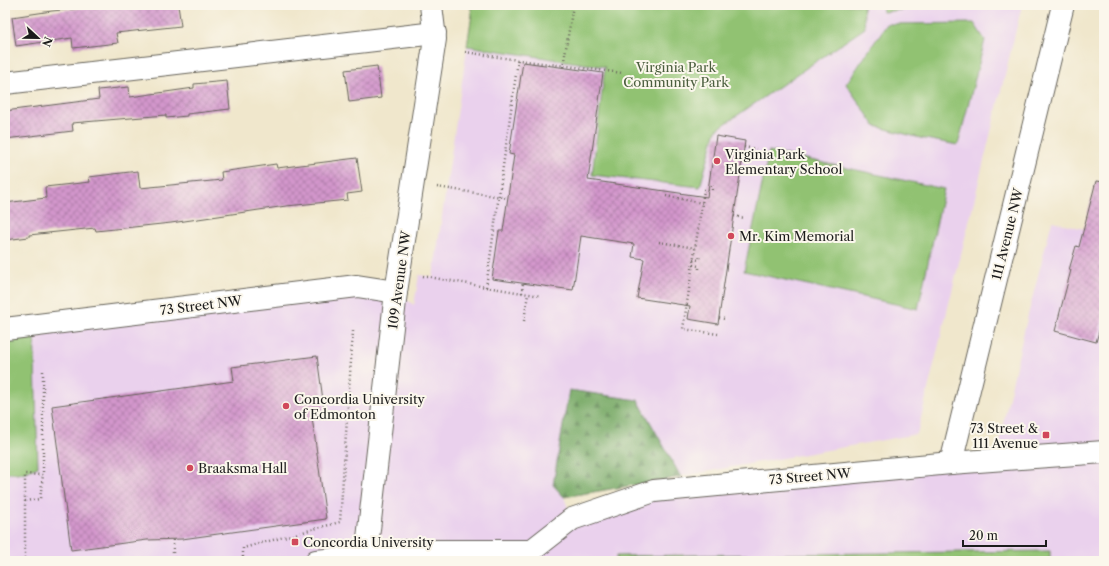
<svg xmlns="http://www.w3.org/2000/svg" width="1109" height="566" font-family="'Libre Caslon Text',serif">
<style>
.built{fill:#ead1ed}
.forest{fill:url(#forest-firs);stroke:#486240}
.park{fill:#91c272;stroke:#566f47}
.building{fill:url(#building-cross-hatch)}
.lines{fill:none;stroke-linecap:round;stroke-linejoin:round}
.minor-casing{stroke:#66635a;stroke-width:24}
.path{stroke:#66635a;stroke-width:2.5;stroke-dasharray:1 3;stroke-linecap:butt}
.minor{stroke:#fff;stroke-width:22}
.poi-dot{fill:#d1495b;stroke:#fbf7ec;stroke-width:1.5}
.labels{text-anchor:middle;stroke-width:4;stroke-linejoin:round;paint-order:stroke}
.park-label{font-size:13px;fill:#4b5e3e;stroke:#fbf7ec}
.poi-label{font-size:13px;fill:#1c1c1c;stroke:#fbf7ec;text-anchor:start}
.street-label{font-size:13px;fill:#1c1c1c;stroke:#fbf7ec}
</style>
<defs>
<pattern id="forest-firs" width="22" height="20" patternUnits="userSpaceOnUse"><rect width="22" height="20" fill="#74a864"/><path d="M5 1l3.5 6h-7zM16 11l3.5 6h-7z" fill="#5e8852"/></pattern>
<pattern id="building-cross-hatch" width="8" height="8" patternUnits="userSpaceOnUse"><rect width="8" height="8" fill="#d396cc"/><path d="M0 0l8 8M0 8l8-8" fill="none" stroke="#aa7aa5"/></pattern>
</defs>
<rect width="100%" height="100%" fill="#fbf7ec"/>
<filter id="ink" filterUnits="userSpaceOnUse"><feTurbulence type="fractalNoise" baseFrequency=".025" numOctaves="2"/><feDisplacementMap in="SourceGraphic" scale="8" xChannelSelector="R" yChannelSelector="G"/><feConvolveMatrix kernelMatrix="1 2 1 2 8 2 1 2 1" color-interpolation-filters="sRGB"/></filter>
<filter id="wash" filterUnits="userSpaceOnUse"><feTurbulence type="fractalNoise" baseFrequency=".012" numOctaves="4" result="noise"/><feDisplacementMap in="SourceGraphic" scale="16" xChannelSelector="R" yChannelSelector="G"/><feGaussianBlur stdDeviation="0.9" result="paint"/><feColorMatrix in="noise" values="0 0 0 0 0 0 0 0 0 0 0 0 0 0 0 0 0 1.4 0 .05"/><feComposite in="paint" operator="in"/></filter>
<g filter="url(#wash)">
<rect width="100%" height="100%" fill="#f0e7cc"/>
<path class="built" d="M470,5H1022L917,434L564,497L572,519L654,491L995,460L1024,331L1052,221L1104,234V561H5V329L396,292L414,305L419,275L433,277L472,14Z"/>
<path class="forest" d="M569,390L638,400L681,477L564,497L553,485Z"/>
<g class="park">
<path d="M470,5H863L865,28L716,130L700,187L592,175L605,67L467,46L472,14Z"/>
<path d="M882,5H942L883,12Z"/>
<path d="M974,23L985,40L958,145L920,138L875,126L846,84L887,24Z"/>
<path d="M769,151L944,189L918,309L744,271Z"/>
<path d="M34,325L38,467L23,473H5V329Z"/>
<path d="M1050,551V561H616V556Z"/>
</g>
<g id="blocks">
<g class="building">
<path d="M115,5H178L181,26L116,33L118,43L73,48L72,38L16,46L12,17L52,11Z"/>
<path d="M523,62L603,73L588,180L707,197L716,136L745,141L718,324L688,319L690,306L637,298L644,259L632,257L634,244L581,236L573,290L492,279L499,231H503L514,155L509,154Z"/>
<path d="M377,66L381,98L349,102L345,70Z"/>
<path d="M227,81L230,109L187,114V116L166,118V115L72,123L73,131L5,139V111L99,99L98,90L129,87L130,97L194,88V84Z"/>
<path d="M357,158L362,192L347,194L348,200L286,206L171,223L96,231L95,228L29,235V237L5,240V203L46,198L45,187L90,182L89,177L138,171L140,188L222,180L221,172L276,164L277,168Z"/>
<path d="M1096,181L1104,182V314L1096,342L1055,331L1071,270H1069L1076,246L1079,247Z"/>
<path d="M317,356L325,415L312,417L326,519L182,539L147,540L71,550L52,406L234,381L232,367Z"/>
</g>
</g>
</g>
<g filter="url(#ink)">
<use href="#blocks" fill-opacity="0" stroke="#66635a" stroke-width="1"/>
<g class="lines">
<defs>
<g id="minor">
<path d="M5,83L435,33"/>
<path d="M5,329L357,286L396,292"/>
<path d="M951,463L1063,5"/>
<path d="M366,556L396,292L435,39L431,5"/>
<path d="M316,561L366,556L395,551H531"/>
<path d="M526,561L531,551L572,519L654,491L951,463L1104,452"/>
</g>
</defs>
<use href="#minor" class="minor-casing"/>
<g class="path">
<path d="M465,52L518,60"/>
<path d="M563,67L573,5"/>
<path d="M744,147L756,149"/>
<path d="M712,185V190H704L683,329L718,334"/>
<path d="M437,187L508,198"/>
<path d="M666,196L702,203"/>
<path d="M734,216L744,218"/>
<path d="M659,242L695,248"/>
<path d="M693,259L699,260L700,255"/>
<path d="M693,265L699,266V270"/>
<path d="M423,276L486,287L518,60L623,73"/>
<path d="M486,287L541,296"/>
<path d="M522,293L523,283"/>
<path d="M719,318L725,319"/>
<path d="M524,321L528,294"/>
<path d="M43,371V475"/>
<path d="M25,501L40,499L43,475L25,474V561"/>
<path d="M173,561V540"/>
<path d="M243,561V548L340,522L353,331"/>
</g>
<use href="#minor" class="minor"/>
</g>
</g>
<g class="poi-dot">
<circle cx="717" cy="161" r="4"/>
<circle cx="731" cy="236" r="4"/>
<circle cx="286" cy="406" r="4"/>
<rect x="1042" y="431" width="8" height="8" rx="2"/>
<circle cx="190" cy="468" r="4"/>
<rect x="291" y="538" width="8" height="8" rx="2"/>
</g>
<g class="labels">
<g class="park-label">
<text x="676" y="72">Virginia Park<tspan x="676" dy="15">Community Park</tspan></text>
</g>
<g class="poi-label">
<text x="725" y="159">Virginia Park<tspan x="725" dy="15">Elementary School</tspan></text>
<text x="739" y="241">Mr. Kim Memorial</text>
<text x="294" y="404">Concordia University<tspan x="294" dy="15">of Edmonton</tspan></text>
<text x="1038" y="433" text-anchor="end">73 Street &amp;<tspan x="1038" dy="15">111 Avenue</tspan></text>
<text x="198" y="473">Braaksma Hall</text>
<text x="303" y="547">Concordia University</text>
</g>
<g class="street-label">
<text transform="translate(1007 234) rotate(-76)" y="5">111 Avenue NW</text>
<text transform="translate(399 280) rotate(-82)" y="5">109 Avenue NW</text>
<text transform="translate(201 305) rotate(-7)" y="5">73 Street NW</text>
<text transform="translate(810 476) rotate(-5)" y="5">73 Street NW</text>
</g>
</g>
<rect width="1109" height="566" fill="none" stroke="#fbf7ec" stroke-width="20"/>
<g transform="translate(38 38) rotate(112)" stroke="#fbf7ec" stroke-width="3" paint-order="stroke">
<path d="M0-3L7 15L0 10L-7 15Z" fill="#1c1c1c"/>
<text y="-6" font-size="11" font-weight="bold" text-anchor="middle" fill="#1c1c1c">N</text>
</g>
<path d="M963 540v6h83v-6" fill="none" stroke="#1c1c1c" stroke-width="2"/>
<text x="969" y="540" font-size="12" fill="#1c1c1c" stroke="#fbf7ec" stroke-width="3" paint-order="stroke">20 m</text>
</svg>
